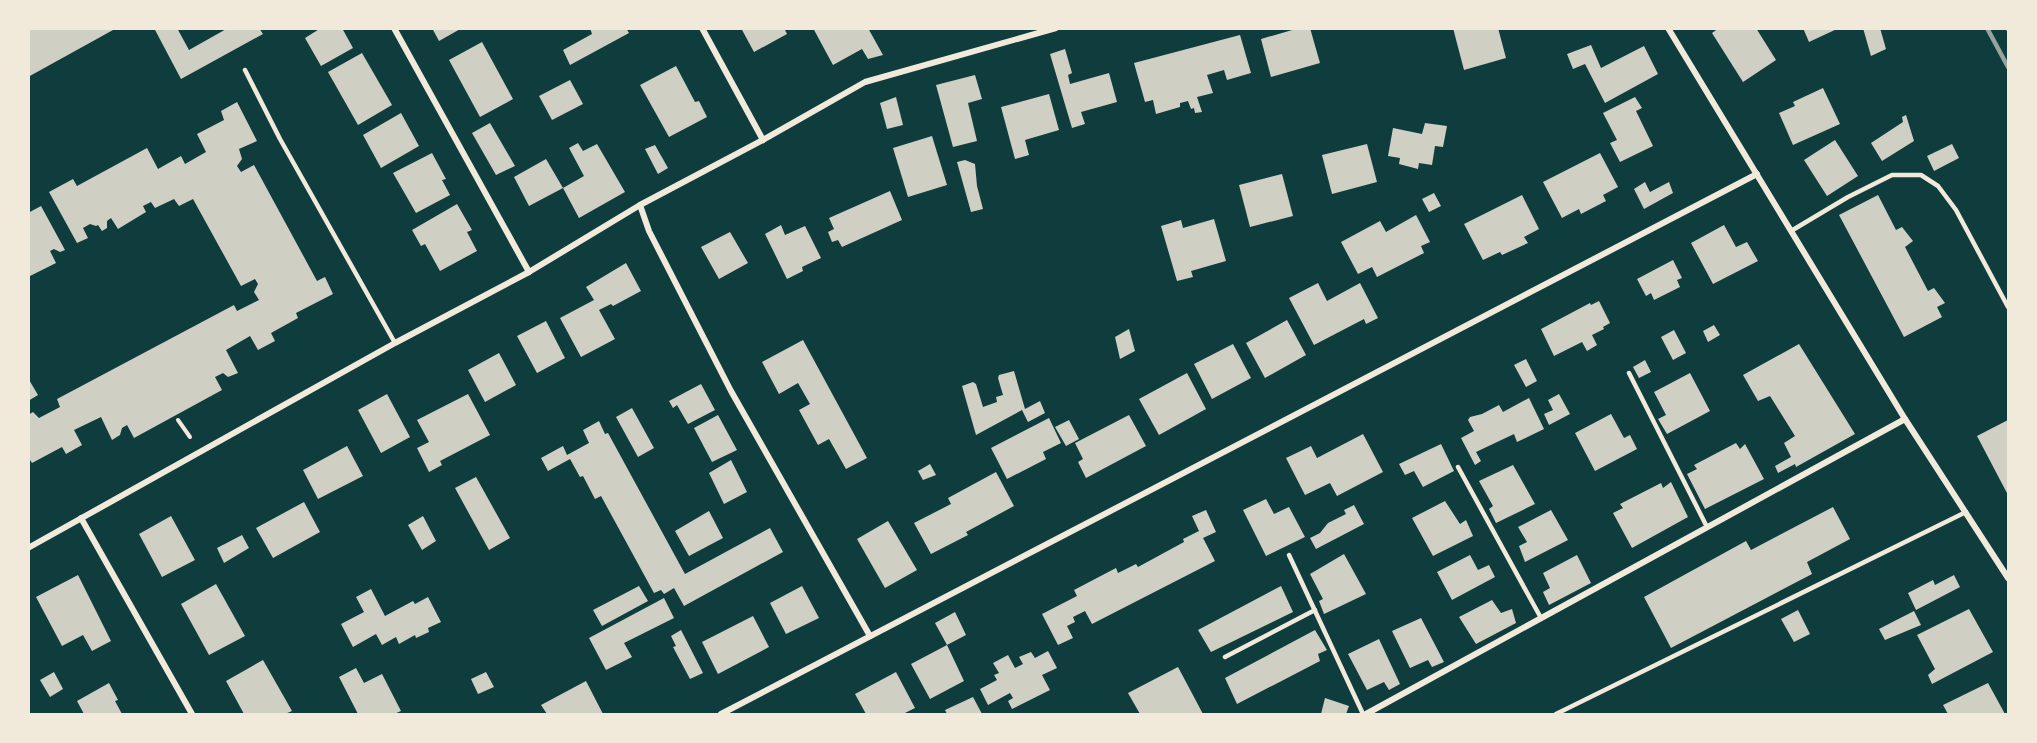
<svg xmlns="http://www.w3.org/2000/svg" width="2037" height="743" font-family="'Nunito Sans',sans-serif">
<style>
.building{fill:#cfcfc3}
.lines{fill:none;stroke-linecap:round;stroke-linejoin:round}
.path{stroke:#f1e9da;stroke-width:4}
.service{stroke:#f1e9da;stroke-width:4.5}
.minor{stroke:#f1e9da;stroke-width:6}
.rail{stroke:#97a49c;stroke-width:4.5}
</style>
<rect width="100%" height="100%" fill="#0f3d3e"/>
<g class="building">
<path d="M28,28H111L113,30L28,77Z"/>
<path d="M154,28H177L189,50L228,28H259L263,34L181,79Z"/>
<path d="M321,28H342L353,48L321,66L305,38Z"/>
<path d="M432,28H462L439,41Z"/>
<path d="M590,28H626L629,33L570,65L563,50L592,34Z"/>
<path d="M741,28H784L787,34L754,52Z"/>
<path d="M813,28H868L883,55L868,59L862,49L833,65Z"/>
<path d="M1299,28H1310L1320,63L1271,77L1261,39Z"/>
<path d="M1453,28H1498L1506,58L1464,70Z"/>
<path d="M1719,28H1756L1776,60L1743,82L1712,33Z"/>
<path d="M1803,28H1839L1809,42Z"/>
<path d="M1863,28H1880L1886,49L1871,56Z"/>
<path d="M1240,35L1251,73L1227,80L1224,70L1207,75L1213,93L1197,97L1202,112L1195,113L1194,108L1191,109L1188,101L1180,103V107L1156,114L1153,100L1145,102L1134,63Z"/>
<path d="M482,42L513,99L480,117L449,60Z"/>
<path d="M1591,45L1601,68L1644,46L1658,74L1605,103L1585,64L1573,69L1567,54Z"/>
<path d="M1065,49L1072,73L1068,75L1070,84L1109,73L1117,102L1081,112L1085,124L1072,128L1050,54Z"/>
<path d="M362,53L392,105L358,125L328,72Z"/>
<path d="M676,66L695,102L699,101L707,117L669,137L640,85Z"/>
<path d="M975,75L982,99L968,103L977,141L953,147L936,85Z"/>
<path d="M570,80L583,104L552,120L539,96Z"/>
<path d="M1823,88L1840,124L1793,145L1779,113L1795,106L1793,102Z"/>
<path d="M1049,94L1059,130L1025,140L1029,155L1015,159L1001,107Z"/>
<path d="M896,97L903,125L887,129L880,103Z"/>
<path d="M1635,97L1642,108L1636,111L1653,146L1620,162L1610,143L1617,140L1603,113Z"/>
<path d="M237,102L257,141L239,149L242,159L237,166L241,172L254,165L317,281L325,277L333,294L296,313L298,318L271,333L275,341L258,350L250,336L226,350L238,373L228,377L223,373L215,377L222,390L134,438L127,425L122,428L120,435L112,440L101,417L74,430L82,445L66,454L62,447L32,463L28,457V415L33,412L39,418L60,407L57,399L234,305L237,311L259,300L254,292L258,284L255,279L241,286L193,199L179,206L174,199L155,208L151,202L143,206L146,212L118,229L111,218L107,221V228L102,231L98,225L96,226L90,224L83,228L88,238L77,243L49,192L73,179L77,186L147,148L158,169L181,156L185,164L206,152L197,134L224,120L221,111Z"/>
<path d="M401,113L419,146L381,168L363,135Z"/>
<path d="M1906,115L1914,141L1882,161L1871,143L1903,122L1902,117Z"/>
<path d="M490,123L515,166L496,175L472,133Z"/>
<path d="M1425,123L1447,126L1443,147L1435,146L1432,165L1419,163L1418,169L1399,164L1400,158L1388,156L1393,128L1422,134Z"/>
<path d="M932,136L947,185L908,197L893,148Z"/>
<path d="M1835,140L1858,176L1827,196L1804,160Z"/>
<path d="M578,143L583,151L597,144L625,192L579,218L563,188L584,176L569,148Z"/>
<path d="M1367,144L1377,182L1332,194L1322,155Z"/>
<path d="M1952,144L1959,158L1934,171L1927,156Z"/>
<path d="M655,145L668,168L658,174L645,149Z"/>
<path d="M432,153L446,179L442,180L450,195L416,213L393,173Z"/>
<path d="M1600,153L1618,187L1603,195L1606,201L1581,214L1579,209L1562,218L1543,182Z"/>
<path d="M546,159L563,188L529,206L514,177Z"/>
<path d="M965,160L975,164L977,186L983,209L971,212L957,162Z"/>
<path d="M1282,174L1293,216L1250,227L1239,185Z"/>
<path d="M1645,182L1650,192L1669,182L1673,193L1644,209L1634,189Z"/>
<path d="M890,191L902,220L842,247L838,240L832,242L828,232L834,229L829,218Z"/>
<path d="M1434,193L1441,206L1429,212L1422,199Z"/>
<path d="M1522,195L1539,229L1524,237L1528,243L1502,255L1500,252L1483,260L1464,224Z"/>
<path d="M1878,195L1896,230L1902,227L1913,241L1905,247L1928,291L1934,288L1945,303L1937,307L1942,317L1904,337L1839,215Z"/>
<path d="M457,204L472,230L467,232L477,251L440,271L425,244L421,246L412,230Z"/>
<path d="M41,206L65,250L60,252L54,249L50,251L56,263L28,277V213Z"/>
<path d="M1416,215L1430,242L1421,246L1424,253L1377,277L1372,267L1358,274L1341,242L1380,221L1386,232Z"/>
<path d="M1214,219L1226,261L1191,271L1193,277L1177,281L1161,226L1181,220L1183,228Z"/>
<path d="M781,225L785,235L805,226L821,258L802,267L803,271L787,279L765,234Z"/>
<path d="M1724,225L1736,247L1747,242L1758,261L1713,284L1691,243Z"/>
<path d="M730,232L748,263L719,279L701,247Z"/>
<path d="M1673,260L1682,278L1677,280L1680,287L1654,300L1651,293L1646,296L1637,279Z"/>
<path d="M626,263L641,291L613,306L611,304L599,310L615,339L581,357L560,318L594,300L586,287Z"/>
<path d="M1318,283L1327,301L1360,283L1378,318L1366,324L1364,319L1314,345L1289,298Z"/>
<path d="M1599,301L1610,323L1603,327L1604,329L1592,335L1597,345L1587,351L1582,342L1554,356L1541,329L1590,303L1591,305Z"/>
<path d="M1287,320L1306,355L1265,378L1246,343Z"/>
<path d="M546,321L565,358L537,373L517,336Z"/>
<path d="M1714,325L1720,335L1708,342L1703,331Z"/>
<path d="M1129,329L1135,351L1120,359L1115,337Z"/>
<path d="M1674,330L1686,353L1673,360L1661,337Z"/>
<path d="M803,340L867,458L846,469L829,439L818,445L799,410L810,404L798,383L779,394L762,362Z"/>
<path d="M1233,344L1251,378L1212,399L1194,364Z"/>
<path d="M1799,344L1855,434L1796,467L1795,464L1778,473L1775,466L1791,457L1784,443L1795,436L1770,396L1758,401L1743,375Z"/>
<path d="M499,353L516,385L485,402L468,370Z"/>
<path d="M1526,359L1537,381L1526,387L1514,365Z"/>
<path d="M1645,360L1651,372L1639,378L1633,367Z"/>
<path d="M1014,371L1025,409L1040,401L1045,413L1028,422L1022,410L976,435L962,386L973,382L976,384L983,407L997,402L996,397L1003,395L998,378L999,375Z"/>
<path d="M1187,373L1206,409L1159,435L1139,399Z"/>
<path d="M1690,373L1710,411L1667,434L1658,419L1666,415L1654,392Z"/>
<path d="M28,378L38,395L28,401Z"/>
<path d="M701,384L715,410L688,424L677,405L673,408L669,401Z"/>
<path d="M387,394L410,437L381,453L358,410Z"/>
<path d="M468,394L490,435L440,461L442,465L429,472L417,448L429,442L417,420Z"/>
<path d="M1559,394L1570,414L1549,425L1544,414L1553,410L1548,400Z"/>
<path d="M1529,398L1544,429L1517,442L1514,434L1476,452L1481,461L1475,465L1461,438L1474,431L1468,420L1470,417L1482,414L1499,405L1503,412Z"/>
<path d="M632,408L654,448L638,457L616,417Z"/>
<path d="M1611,414L1624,438L1630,435L1637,449L1595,471L1575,433Z"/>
<path d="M718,415L737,450L712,462L694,428Z"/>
<path d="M1129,415L1146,446L1086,478L1078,462L1083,459L1075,443Z"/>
<path d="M1049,418L1061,443L1043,452L1046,459L1007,479L991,448Z"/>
<path d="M1069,420L1079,439L1066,446L1055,427Z"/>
<path d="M2008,420V495L1977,436Z"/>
<path d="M599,421L605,434L608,433L685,574L770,528L783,552L684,606L674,588L664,594L661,590L654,593L601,496L595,499L583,476L580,477L570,459L548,471L541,458L563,446L567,455L589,443L583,430Z"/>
<path d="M1363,434L1383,472L1337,496L1330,483L1305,495L1286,458L1311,446L1317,458Z"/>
<path d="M1736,443L1740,449L1745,444L1764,479L1705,509L1687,474L1697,469L1694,465Z"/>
<path d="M1441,444L1454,471L1423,487L1414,471L1405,475L1399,464Z"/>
<path d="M347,446L363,476L318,499L303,470Z"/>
<path d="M731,460L747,492L724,504L709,473Z"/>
<path d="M930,464L936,475L923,480L918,471Z"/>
<path d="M1513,465L1535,504L1496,523L1489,509L1493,506L1479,481Z"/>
<path d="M996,472L1014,506L966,532L968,535L931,554L914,523L951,504L948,498Z"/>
<path d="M476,477L510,538L489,550L455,488Z"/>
<path d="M1671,482L1688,517L1632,548L1613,513L1623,508L1620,504L1661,483L1663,488Z"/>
<path d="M1266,499L1274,514L1289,507L1305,537L1266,556L1243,510Z"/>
<path d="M1445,501L1460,524L1466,520L1473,536L1433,556L1412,518Z"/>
<path d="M304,502L320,532L273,558L256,528Z"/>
<path d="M1354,505L1364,524L1316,549L1310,538L1320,533L1328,523L1346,514L1344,510Z"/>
<path d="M1833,507L1850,539L1807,562L1812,574L1671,648L1644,597L1746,541L1751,550Z"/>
<path d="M1206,510L1216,532L1203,538L1215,561L1092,624L1085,611L1073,617L1075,622L1067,626L1073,638L1058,645L1042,614L1077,596L1074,590L1116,568L1118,573L1136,564L1138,567L1184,542L1183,539L1199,531L1192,516Z"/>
<path d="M1551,510L1568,540L1525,562L1519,546L1527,542L1518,527Z"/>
<path d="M709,511L723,538L689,556L675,531Z"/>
<path d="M171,516L195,560L162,577L139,534Z"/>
<path d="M423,516L436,541L422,550L408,525Z"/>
<path d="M888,521L917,570L885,588L857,539Z"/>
<path d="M242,535L249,548L224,563L217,548Z"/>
<path d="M1344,554L1366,594L1324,614L1319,601L1323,599L1310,574Z"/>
<path d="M1470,555L1478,570L1489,565L1495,577L1452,600L1437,572Z"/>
<path d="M1577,555L1591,583L1549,605L1543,592L1550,588L1543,573Z"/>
<path d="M78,575L111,641L92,651L83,635L62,646L36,597Z"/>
<path d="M1954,575L1960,587L1916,610L1908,593L1933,580L1935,585Z"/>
<path d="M216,584L245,636L209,655L181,604Z"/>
<path d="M639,586L648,601L602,626L593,610Z"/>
<path d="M802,586L819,618L786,634L770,603Z"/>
<path d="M1281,586L1293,612L1211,652L1198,630Z"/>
<path d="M371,589L385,616L413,601L415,604L428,597L441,622L428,628L429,632L416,638L415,635L399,644L396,637L382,645L376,634L353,647L341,624L364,612L356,597Z"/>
<path d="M664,598L674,618L624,643L632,657L606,670L589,638Z"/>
<path d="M1492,600L1501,613L1512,609L1516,623L1476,644L1459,617Z"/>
<path d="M1969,609L1993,652L1932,684L1928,675L1935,669L1917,635Z"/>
<path d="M1798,610L1810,634L1794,642L1781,619Z"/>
<path d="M1914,611L1921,625L1885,640L1879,629Z"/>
<path d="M955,612L966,635L947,645L935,623Z"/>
<path d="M753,616L769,647L718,674L702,642Z"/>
<path d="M1421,618L1444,662L1432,667L1428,660L1410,668L1392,631Z"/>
<path d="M681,630L703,673L690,679L673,647L676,646L671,636Z"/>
<path d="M1315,630L1327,650L1318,654L1320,661L1237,704L1225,678Z"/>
<path d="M1379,639L1400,684L1389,690L1384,682L1367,690L1348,654Z"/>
<path d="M947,645L964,681L930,699L911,664Z"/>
<path d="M1048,651L1057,668L1042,675L1050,690L1012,709L1008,701L1013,698L1010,693L988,705L980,689L997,680L994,675L999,673L993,663L1008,655L1015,668L1023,664L1019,657L1031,652L1035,658Z"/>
<path d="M263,660L292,711L285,714H244L226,681Z"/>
<path d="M1178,667L1203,714H1140L1128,693Z"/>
<path d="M356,668L364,683L382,674L401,711L394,714H358L339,677Z"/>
<path d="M54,672L63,689L50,697L40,680Z"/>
<path d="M486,672L494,687L478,694L471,679Z"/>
<path d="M896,672L915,708L903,714H866L855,694Z"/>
<path d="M586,681L603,714H547L541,705Z"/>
<path d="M109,683L118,700L115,701L122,714H84L77,701Z"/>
<path d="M1988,683L2005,714H1948L1943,705Z"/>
<path d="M973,697L982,714H947L945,710Z"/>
<path d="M1325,698L1349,706L1346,714H1321Z"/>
</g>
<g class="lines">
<path class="path" d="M178,420L190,437"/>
<g class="service">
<path d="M245,70L280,139L395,343"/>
<path d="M1791,231L1848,197L1892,175H1921L1938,186L1956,210L2008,307"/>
<path d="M1629,373L1707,527"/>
<path d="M1458,467L1541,618"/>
<path d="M1289,555L1363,714"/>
<path d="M1225,657L1315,610"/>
<path d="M1556,714L1966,512"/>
</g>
<g class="minor">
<path d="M394,28L529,272"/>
<path d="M702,28L763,140"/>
<path d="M1668,28L1905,419L2008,578"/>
<path d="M640,205L649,231L731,391L870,636"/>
<path d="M81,518L192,714"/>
<path d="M28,548L395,343L529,272L640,205L763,140L865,82L1056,28"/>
<path d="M721,714L1757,174"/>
<path d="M1366,714L1905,419"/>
</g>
<g class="rail">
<path d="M1987,28L2008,67"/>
<path d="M2008,28V29"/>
</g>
</g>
<rect width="2037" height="743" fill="none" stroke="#f1e9da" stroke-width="60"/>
</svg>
